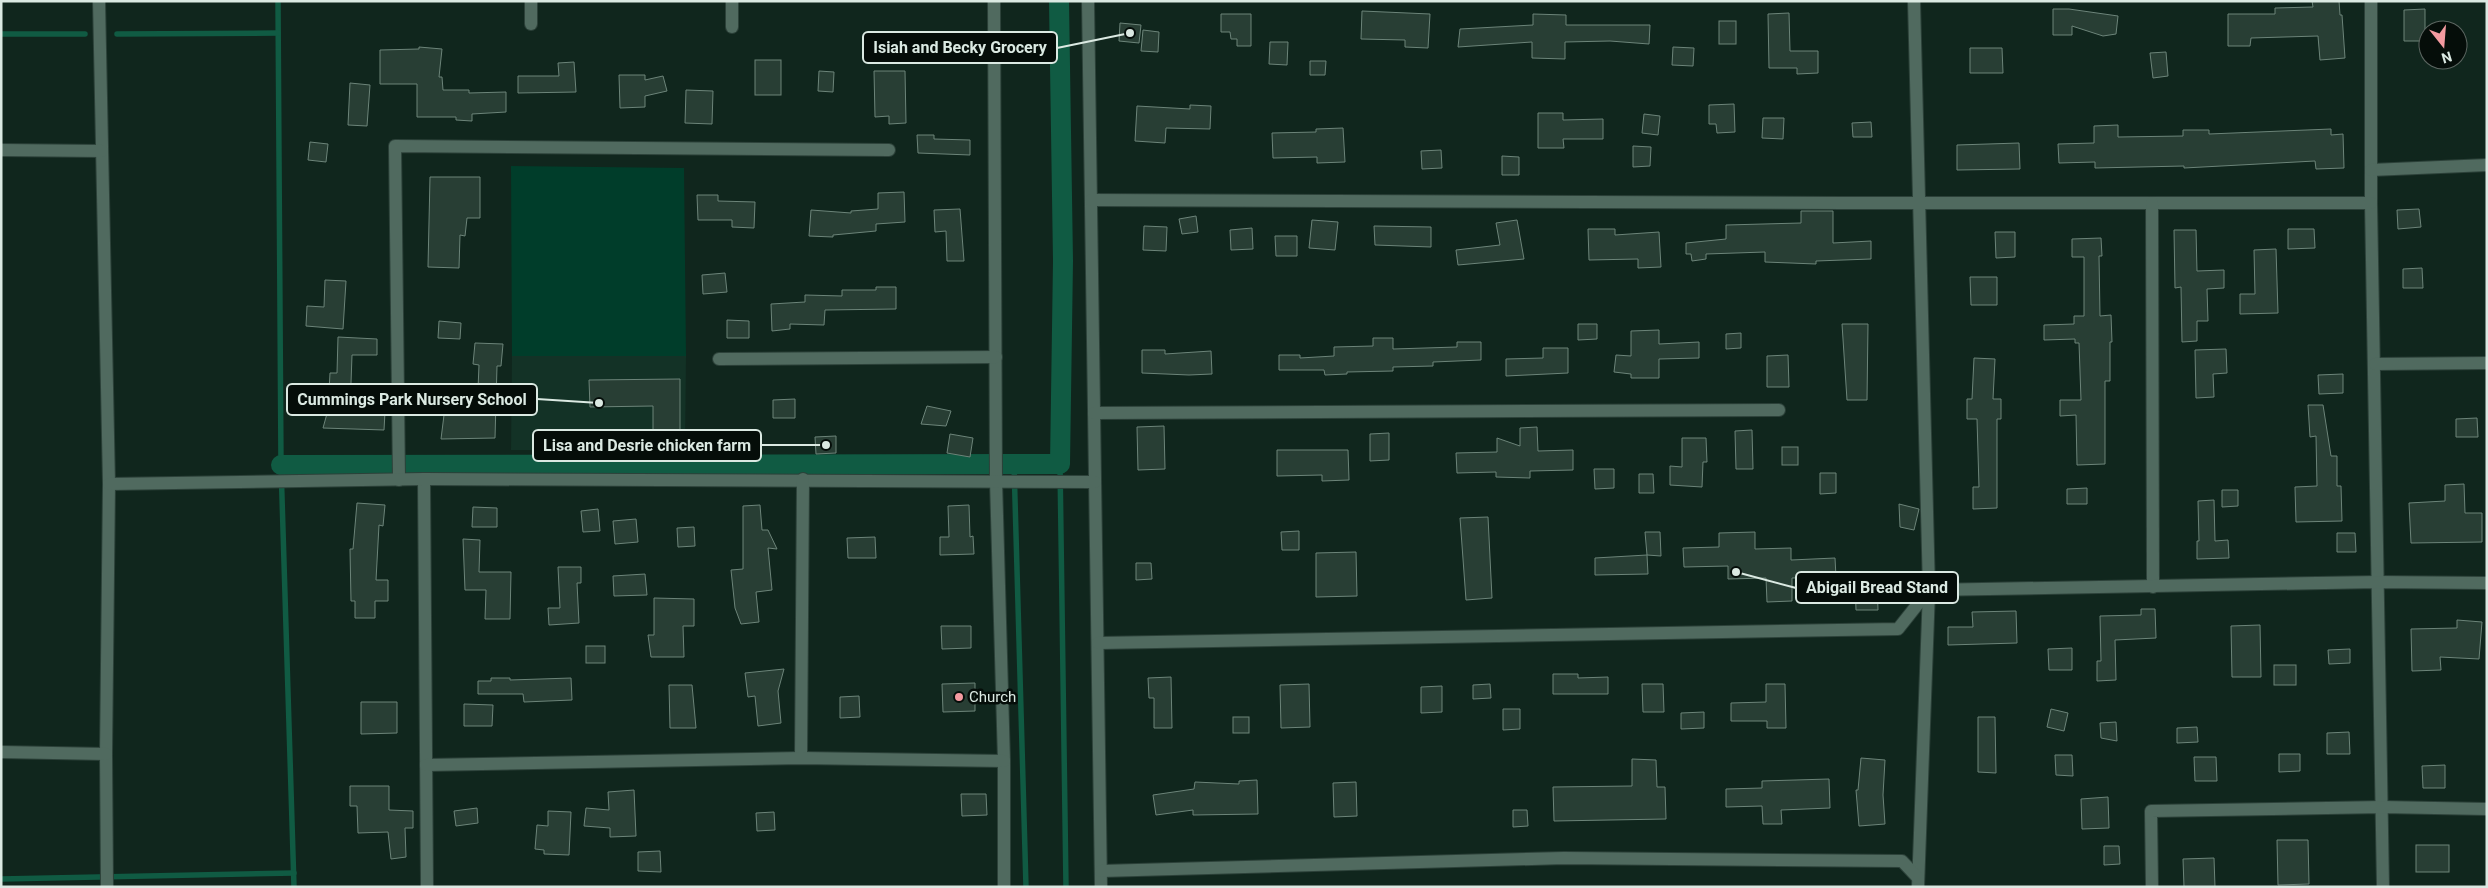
<svg xmlns="http://www.w3.org/2000/svg" width="2488" height="888" font-family="Roboto,sans-serif">
<style>
.built{fill:#133226}
.green{fill:#003d2a}
.lines{fill:none;stroke-linecap:round;stroke-linejoin:round}
.stream{stroke:#105b43;stroke-width:5.5}
.canal{stroke:#105b43;stroke-width:20}
.building{fill:#283e34;stroke:#6c8479}
.minor-casing{stroke:#2c4139;stroke-width:14}
.minor{stroke:#506a5f;stroke-width:12}
.poi-dot{fill:#f49aa0;stroke:#050d09;stroke-width:2}
.labels{text-anchor:middle;stroke-width:5;stroke-linejoin:round;paint-order:stroke}
.poi-label{font-size:15px;fill:#dbe9e2;stroke:#050d09;text-anchor:start}
.leader{fill:none;stroke:#dbe9e2;stroke-width:2}
.callout-dot{fill:#dbe9e2;stroke:#050d09;stroke-width:2}
.callout{fill:#050d09;stroke:#dbe9e2;stroke-width:2}
.callout-label{font-size:16px;text-anchor:middle;font-weight:bold;fill:#dbe9e2}
</style>
<rect width="100%" height="100%" fill="#10261d"/>
<path class="built" d="M512,356H686L685,450H511Z"/>
<path class="green" d="M511,166L684,168L686,356H512Z"/>
<g class="lines">
<g class="stream">
<path d="M278,1L281,465L294,887"/>
<path d="M1,34H85"/>
<path d="M117,34L278,33"/>
<path d="M1014,464L1026,887"/>
<path d="M1060,464L1066,887"/>
<path d="M1,879L294,873"/>
</g>
<path class="canal" d="M281,465L1060,464L1063,261L1059,1"/>
</g>
<g class="building">
<path d="M2312,1H2339L2340,15H2342L2345,58L2320,60L2318,36L2251,38L2250,46H2228V14H2275V8L2313,7Z"/>
<path d="M2053,9H2069L2118,16L2116,34L2103,36L2072,26V35H2053Z"/>
<path d="M2425,9V41H2404V10Z"/>
<path d="M1362,11L1430,14L1428,48L1405,47V40L1361,39Z"/>
<path d="M1789,13L1790,51H1818V73L1797,74V68H1769L1768,14Z"/>
<path d="M1221,14H1251V46H1237V39H1231L1230,32H1221Z"/>
<path d="M1533,14L1566,15V25H1650L1649,44L1610,41L1565,42V59L1532,58V42L1458,47L1460,29L1533,25Z"/>
<rect x="1719" y="21" width="17" height="23"/>
<path d="M1120,23L1141,25L1139,43L1119,41Z"/>
<path d="M1143,30L1159,32L1158,52L1141,51Z"/>
<path d="M1270,42H1288L1287,65L1269,64Z"/>
<path d="M419,47L442,49L439,77H442L443,90H469V93L506,92V112L472,114V121L456,120V117H417V84H380V50L419,49Z"/>
<path d="M1673,47L1694,48L1693,66L1672,65Z"/>
<path d="M1970,48H2002L2003,73H1970Z"/>
<path d="M2166,52L2168,76L2153,78L2150,53Z"/>
<rect x="755" y="60" width="26" height="35"/>
<path d="M1310,61H1326L1325,75H1310Z"/>
<path d="M574,62L576,92L518,93V76H559L558,63Z"/>
<path d="M819,71L834,72L833,92L818,91Z"/>
<path d="M874,71H905L906,123L889,124V116L875,117Z"/>
<path d="M619,75H645V80L663,76L667,91L645,96V107L620,108Z"/>
<path d="M350,83L370,85L367,126L348,125Z"/>
<path d="M686,90L713,91L712,124L685,123Z"/>
<path d="M1734,104L1735,132L1717,133L1716,124H1709V105Z"/>
<path d="M1190,105L1211,106L1210,129L1166,128L1165,143L1135,141L1137,106L1190,109Z"/>
<path d="M1538,113H1563V120L1603,119V139H1563L1564,148H1538Z"/>
<path d="M1644,114L1660,116L1658,135L1642,133Z"/>
<path d="M1763,118H1784L1783,139L1762,138Z"/>
<path d="M1871,122L1872,137H1853L1852,123Z"/>
<path d="M2118,125V137L2183,136V130H2209V134L2331,129V135L2343,134L2344,168L2316,169L2315,161L2184,168V166L2095,168V162L2059,163L2058,144L2094,143V126Z"/>
<path d="M1343,128L1345,162L1317,163V157L1273,158L1272,133L1316,132V129Z"/>
<path d="M917,135H934V139L970,140V155L918,153Z"/>
<path d="M310,142L328,144L326,162L308,160Z"/>
<path d="M2019,143L2020,169L1957,170V145Z"/>
<path d="M1633,146L1651,147L1650,166L1633,167Z"/>
<path d="M1441,150L1442,168L1422,169L1421,151Z"/>
<path d="M1502,156L1519,157V175H1502Z"/>
<path d="M430,177H480V218H467L465,236L460,235L459,268L428,267Z"/>
<path d="M904,192L905,222L876,224V231L833,235V237L809,236L811,210L851,213V211L878,209V193Z"/>
<path d="M697,195H718V201L755,202L754,228L732,227V220H698Z"/>
<path d="M960,209L964,261H947L946,231L935,232L934,210Z"/>
<path d="M2419,209L2421,227L2398,229L2397,210Z"/>
<path d="M1801,211H1833V243L1871,241V259L1816,261V264L1765,262V252L1706,254V259L1692,261L1691,254H1686V243L1726,239V225L1801,223Z"/>
<path d="M1196,216L1198,232L1182,234L1179,219Z"/>
<path d="M1312,220L1338,222L1335,250L1309,248Z"/>
<path d="M1517,220L1524,259L1458,265L1456,250L1500,245L1496,223Z"/>
<path d="M1144,226L1167,227L1166,251L1143,250Z"/>
<path d="M1374,226L1431,227V247L1375,245Z"/>
<path d="M1252,228L1253,249L1231,250L1230,230Z"/>
<path d="M1588,229H1615V235L1659,232L1661,267L1638,268V259L1589,260Z"/>
<path d="M2288,229H2314L2315,248L2288,249Z"/>
<path d="M2174,230H2196L2197,271L2224,270V288L2207,289L2208,321H2197V341L2182,342L2181,287L2175,288Z"/>
<path d="M1995,232H2015V257L1996,258Z"/>
<path d="M1275,236H1297V256H1276Z"/>
<path d="M2101,238L2102,256H2099L2100,316L2111,315L2112,342H2110V381H2105V464L2077,465L2076,415L2060,416V400H2081L2079,343H2075V339L2044,340V325L2074,324V316H2084V257H2072V239Z"/>
<path d="M2276,249L2278,313L2240,314V294H2255L2254,250Z"/>
<path d="M2422,268L2423,288H2403V269Z"/>
<path d="M725,273L727,292L703,294L702,275Z"/>
<path d="M1970,277H1997V305H1971Z"/>
<path d="M325,280L346,281L343,329L306,326L307,306L324,307Z"/>
<path d="M876,287H896V309L825,310L824,325L790,324V329L772,331L771,304L805,302V295L842,296V290H876Z"/>
<path d="M727,320L749,321V338H727Z"/>
<path d="M439,321L461,323L460,339L438,338Z"/>
<path d="M1578,324H1597V339L1578,340Z"/>
<path d="M1842,324H1868L1867,400H1847Z"/>
<path d="M1659,330V344L1699,342V358L1659,359V378H1631V374L1614,372L1616,355L1631,356V331Z"/>
<path d="M1741,333V348L1726,349V334Z"/>
<path d="M338,337L377,339V355H352L350,411L385,412L384,430L323,428L328,410L330,373H337Z"/>
<path d="M1373,338H1393V349L1457,347V342H1481V360L1433,362V366L1393,367V371L1347,372V374L1325,375L1324,370H1279V355H1300V358L1334,356V347L1373,346Z"/>
<path d="M475,343L503,344L501,366H497L495,438L441,439L444,415L477,413L479,365L473,364Z"/>
<path d="M1543,348H1568V373L1506,376V359L1543,358Z"/>
<path d="M2226,349L2227,373L2213,374L2214,397L2196,398L2195,350Z"/>
<path d="M1142,350H1165V354L1211,351L1212,374L1189,375L1142,373Z"/>
<path d="M1788,355L1789,387H1767V356Z"/>
<path d="M1974,358L1995,359L1993,399H2001V419H1997V508L1973,509V487H1979L1977,419H1967V399H1972Z"/>
<path d="M2343,374V393L2319,394L2318,375Z"/>
<path d="M680,379V433L653,434V406L590,407L589,380Z"/>
<path d="M795,399V418H773V400Z"/>
<path d="M2308,405H2323L2331,456H2337V486H2341L2342,521L2296,522L2295,487L2317,486L2316,436L2310,437Z"/>
<path d="M927,406L951,411L946,426L921,424Z"/>
<path d="M2477,418L2478,437H2456V419Z"/>
<path d="M1164,426L1165,469L1138,470L1137,427Z"/>
<path d="M1537,427L1538,451L1573,450V470L1530,471V478L1496,477V472L1457,473L1456,453L1497,452V438L1520,446V428Z"/>
<path d="M1752,430L1753,469H1736L1735,431Z"/>
<path d="M1389,433V460L1370,461V434Z"/>
<path d="M950,434L973,438L970,457L947,453Z"/>
<path d="M836,436V453L816,454L815,437Z"/>
<path d="M1682,438H1706L1707,462H1703L1702,487L1670,485V466L1682,467Z"/>
<rect x="1782" y="447" width="16" height="18"/>
<path d="M1277,450H1348L1349,480L1322,481V475L1277,476Z"/>
<path d="M1594,469H1614V488L1595,489Z"/>
<path d="M1820,473H1836V493L1820,494Z"/>
<path d="M1639,474H1653L1654,493H1639Z"/>
<path d="M2464,484L2465,513H2482V542L2411,543L2409,503L2445,501V485Z"/>
<path d="M2087,488V504H2067V489Z"/>
<path d="M2222,490H2238V506L2222,507Z"/>
<path d="M2214,500L2215,541L2228,540L2229,558L2197,559V541H2199L2198,501Z"/>
<path d="M357,503L385,505L383,526L379,525L376,580H388V601H375V618H355V601H351L350,549H353Z"/>
<path d="M1899,504L1919,509L1914,530L1900,527Z"/>
<path d="M760,505L762,530H768L777,549L768,548L772,590L756,592L759,622L741,624L735,608L731,570L743,569V506Z"/>
<path d="M969,505L970,537L973,536L974,554L940,555V537H949L948,506Z"/>
<path d="M473,507L497,508V527H472Z"/>
<path d="M598,509L600,531L583,532L581,511Z"/>
<path d="M1488,517L1492,598L1466,600L1460,518Z"/>
<path d="M636,519L638,542L615,544L613,521Z"/>
<path d="M694,527L695,546L678,547L677,528Z"/>
<path d="M1299,531V550H1282L1281,532Z"/>
<path d="M1645,532H1660L1661,556L1647,555Z"/>
<path d="M1755,532V549L1791,548V560L1835,558L1836,577L1792,578V601L1767,602L1766,578L1728,579V566L1684,567L1683,548L1719,547V533Z"/>
<path d="M2337,533H2355L2356,552H2337Z"/>
<path d="M875,537L876,558H848L847,538Z"/>
<path d="M463,539L480,540L479,572H511L510,619H485L486,590H465Z"/>
<path d="M1356,552L1357,596L1316,597V553Z"/>
<path d="M1647,555L1648,574L1595,575V558Z"/>
<path d="M1136,563H1151L1152,579L1136,580Z"/>
<path d="M558,567H581V583H577L579,623L549,625L548,608H560Z"/>
<path d="M645,574L647,595L614,596L613,576Z"/>
<path d="M1855,579H1877L1878,610H1856Z"/>
<path d="M654,598L694,599V626H683L684,657H651L648,635H654Z"/>
<path d="M2141,609H2155L2156,638L2115,640L2116,680L2097,681V661H2101L2100,616L2141,615Z"/>
<path d="M2016,611L2017,643L1948,645V627H1973L1972,612Z"/>
<path d="M2457,620L2482,622L2479,659L2440,657L2441,670L2412,671L2411,629L2457,628Z"/>
<path d="M2260,625L2261,677H2232L2231,626Z"/>
<path d="M941,626H971V648L942,649Z"/>
<rect x="586" y="646" width="19" height="17"/>
<path d="M2072,648V670H2049L2048,649Z"/>
<path d="M2350,649V663L2329,664L2328,650Z"/>
<rect x="2274" y="665" width="22" height="20"/>
<path d="M784,669L778,691L781,723L758,726L755,696L748,697L745,673Z"/>
<path d="M1553,674H1578V678L1608,677V694H1553Z"/>
<path d="M1171,677L1172,728H1154V698H1149L1148,678Z"/>
<path d="M491,678H510V680L571,678L572,700L524,702L523,694H478V681H491Z"/>
<path d="M975,683V711L943,712L942,684Z"/>
<path d="M1309,684L1310,727L1281,728L1280,685Z"/>
<path d="M1490,684L1491,698L1473,699V685Z"/>
<path d="M1642,684H1663L1664,712H1643Z"/>
<path d="M1766,684H1785L1786,728H1767V721H1731V703L1766,702Z"/>
<path d="M669,685H692L696,728H670Z"/>
<path d="M1442,686V712L1421,713V687Z"/>
<path d="M859,696L860,717L840,718V697Z"/>
<path d="M361,702H397V733L361,734Z"/>
<path d="M464,704L493,705L492,726H464Z"/>
<path d="M1503,709H1520V729L1503,730Z"/>
<path d="M2051,709L2068,713L2064,731L2047,727Z"/>
<path d="M1704,712V728L1681,729V713Z"/>
<rect x="1233" y="717" width="16" height="16"/>
<path d="M1978,717H1995L1996,773L1978,772Z"/>
<path d="M2116,722L2117,741L2101,738L2100,723Z"/>
<path d="M2197,727L2198,742L2177,743V728Z"/>
<path d="M2349,732L2350,754H2327V733Z"/>
<path d="M2279,754H2300V771L2279,772Z"/>
<path d="M2055,755H2072L2073,776L2056,775Z"/>
<path d="M2194,757H2216L2217,781H2195Z"/>
<path d="M1861,758L1885,760L1883,795L1885,824L1859,826L1856,790H1858Z"/>
<path d="M1632,759L1656,760L1657,787H1665L1666,819L1554,821L1553,787L1632,786Z"/>
<path d="M2445,765V788H2423L2422,766Z"/>
<path d="M1829,779L1830,808L1781,810L1782,824H1763L1762,806L1726,807V789L1762,788V781Z"/>
<path d="M1257,780L1258,814L1193,815V810L1156,815L1153,795L1194,789L1195,782L1239,784V781Z"/>
<path d="M1356,782L1357,816L1334,817L1333,783Z"/>
<path d="M350,786H389V810L413,811V828H405L406,857L391,859L388,832L358,833L357,806H350Z"/>
<path d="M634,790L636,836L610,837V828L584,826L586,808L609,810L608,792Z"/>
<path d="M961,794H986L987,815L962,816Z"/>
<path d="M2108,797L2109,828L2082,829L2081,799Z"/>
<path d="M477,808L478,823L456,826L454,811Z"/>
<path d="M1513,810H1527L1528,826L1513,827Z"/>
<path d="M548,811L571,812L569,855L544,854V850L535,849L537,825L548,826Z"/>
<path d="M774,812L775,830L757,831L756,813Z"/>
<path d="M2277,840H2308L2309,884L2278,885Z"/>
<rect x="2416" y="845" width="33" height="27"/>
<path d="M2104,846H2119L2120,864L2104,865Z"/>
<path d="M660,851L661,872L638,871V852Z"/>
<path d="M2214,858L2215,887H2184L2183,859Z"/>
</g>
<g class="lines">
<defs>
<g id="minor">
<path d="M99,1L109,484L106,754L107,887"/>
<path d="M531,1V24"/>
<path d="M994,1L996,481L1004,761V887"/>
<path d="M1088,1L1101,887"/>
<path d="M1914,1L1929,590L1918,887"/>
<path d="M2371,1V203L2383,887"/>
<path d="M732,27V1"/>
<path d="M1,150L102,151"/>
<path d="M2371,170L2487,165"/>
<path d="M1091,200L1845,203H2371"/>
<path d="M2152,203L2153,587"/>
<path d="M719,359L996,357"/>
<path d="M2375,364L2487,363"/>
<path d="M1094,413L1779,410"/>
<path d="M424,479L427,887"/>
<path d="M399,480L395,146L889,150"/>
<path d="M109,484L424,479L1095,482"/>
<path d="M1098,643L1898,629L1929,590L2377,582L2487,583"/>
<path d="M1,752L106,754"/>
<path d="M801,758L803,479"/>
<path d="M426,765L801,758L1004,761"/>
<path d="M1101,871L1564,858L1902,861L1918,878"/>
<path d="M2152,887L2151,811L2382,807L2487,809"/>
</g>
</defs>
<use href="#minor" class="minor-casing"/>
<use href="#minor" class="minor"/>
</g>
<circle class="poi-dot" cx="959" cy="697" r="5"/>
<g class="labels">
<g class="poi-label">
<text x="969" y="702">Church</text>
</g>
</g>
<path class="leader" d="M1130 33L1057 48M599 403L537 399M826 445L761 445M1736 572L1796 588"/>
<g class="callout-dot">
<circle cx="1130" cy="33" r="5"/>
<circle cx="599" cy="403" r="5"/>
<circle cx="826" cy="445" r="5"/>
<circle cx="1736" cy="572" r="5"/>
</g>
<g class="callout">
<rect x="863" y="32" width="194" height="31" rx="5"/>
<rect x="287" y="384" width="250" height="31" rx="5"/>
<rect x="533" y="430" width="228" height="31" rx="5"/>
<rect x="1796" y="572" width="162" height="31" rx="5"/>
</g>
<g class="callout-label">
<text x="960" y="53">Isiah and Becky Grocery</text>
<text x="412" y="405">Cummings Park Nursery School</text>
<text x="647" y="451">Lisa and Desrie chicken farm</text>
<text x="1877" y="593">Abigail Bread Stand</text>
</g>
<rect width="2488" height="888" fill="none" stroke="#dbe9e2" stroke-width="5"/>
<g transform="translate(2443 45) rotate(163)"><circle r="24" fill="#050d09" stroke="#5b6560"/>
<path d="M0-4L9 19L0 12L-9 19Z" fill="#f49aa0"/>
<text y="-8" font-size="14" font-weight="bold" text-anchor="middle" fill="#dbe9e2">N</text>
</g>
</svg>
